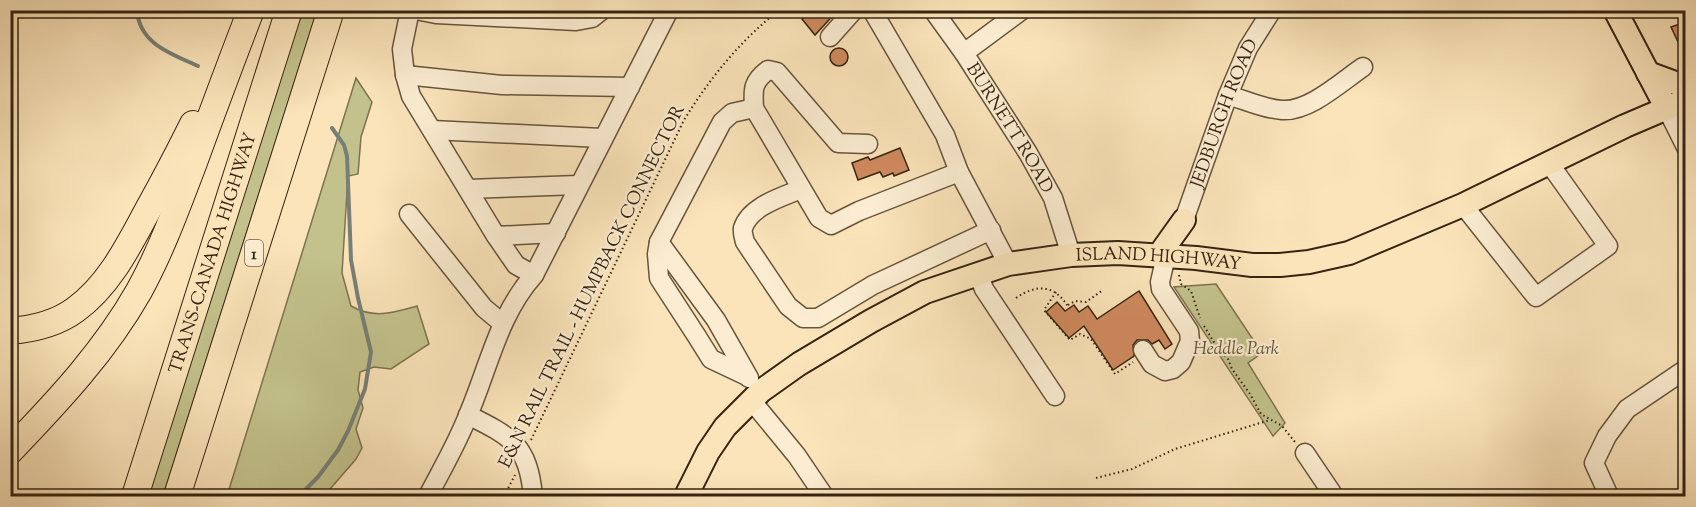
<svg xmlns="http://www.w3.org/2000/svg" width="1696" height="507" font-family="'Sorts Mill Goudy',serif">
<style>
.green{fill:#c3c28c;stroke:#7c734f;stroke-width:1.5}
.lines{fill:none;stroke-linecap:round;stroke-linejoin:round}
.stream{stroke:#777f77;stroke-width:4}
.building{fill:#d08a5e;stroke:#362412;stroke-width:1.5}
.minor-casing{stroke:#67543c;stroke-width:21}
.major-casing{stroke:#362412;stroke-width:26}
.highway-casing{stroke:#362412;stroke-width:28}
.path{stroke:#362412;stroke-width:2;stroke-dasharray:1.5 3;stroke-linecap:butt}
.minor{stroke:#fcedd2;stroke-width:18}
.major{stroke:#fbe4ba;stroke-width:22}
.highway{stroke:#fbe4ba;stroke-width:26}
.labels{text-anchor:middle;stroke-width:4.5;stroke-linejoin:round;paint-order:stroke}
.shield{fill:#fcedd2;stroke:#71604c;stroke-width:1.5}
.shield-label{font-size:16px;font-weight:bold;fill:#362412}
.street-label{font-size:18px;fill:#362412;stroke:#fcedd2}
.park-label{font-size:18px;font-style:italic;fill:#605337;stroke:#fcedd2}
</style>
<rect width="100%" height="100%" fill="#fbe4ba"/>
<filter id="stains"><feTurbulence type="fractalNoise" baseFrequency=".00333" numOctaves="4"/><feColorMatrix values="0 0 0 0 .2 0 0 0 0 .09 0 0 0 0 .02 0 0 0 .5 -.17"/></filter>
<radialGradient id="worn" r=".72"><stop offset=".6" stop-color="#630" stop-opacity="0"/><stop offset="1" stop-color="#630" stop-opacity=".3"/></radialGradient>
<g class="green">
<path d="M299,11H317L163,496H146Z"/>
<path d="M356,78L372,102L361,137L358,174L348,176L342,273L351,306C374,319 392,313 417,306L429,344L391,369L374,367L360,372L358,390L363,408L356,429L362,448L356,459L324,496H227Z"/>
<path d="M1216,284L1262,353L1248,363L1285,423L1273,436L1174,287Z"/>
</g>
<g class="lines">
<g class="stream">
<path d="M137,10C139,44 172,54 198,66"/>
<path d="M299,496L318,477L338,450L348,431L365,389L371,352L358,298L351,260L347,156L344,145L332,128"/>
</g>
</g>
<g class="building">
<path d="M812,10H838L815,35L802,19Z"/>
<path d="M1686,22V59L1671,27Z"/>
<circle cx="839" cy="57" r="9"/>
<path d="M900,148L909,170L894,176L893,173L883,177L880,172L858,180L852,163L868,157L870,160Z"/>
<path d="M1139,291L1172,344L1165,349L1159,340L1152,344L1148,340H1137L1133,345L1134,356L1113,370L1084,326L1069,338L1046,312L1057,302L1065,311L1074,305L1079,312L1088,306L1097,319Z"/>
</g>
<g class="lines">
<defs>
<g id="minor">
<path d="M410,10L402,49L405,75L411,96L496,236L516,265L534,275"/>
<path d="M416,10L436,14L576,21L592,18L602,10"/>
<path d="M872,10L945,135L959,172L1008,264"/>
<path id="s1" d="M933,10L964,53L1028,153L1053,198L1071,255"/>
<path d="M830,37L854,10"/>
<path d="M964,53L1022,10"/>
<path d="M405,75L502,85L630,87"/>
<path d="M1228,95C1245,100 1264,109 1282,110C1309,112 1341,82 1363,67"/>
<path d="M1667,109L1686,147"/>
<path d="M432,130L602,138"/>
<path d="M868,144L838,143L777,72L768,70C752,82 753,90 754,108L819,218L831,225L859,211L959,172"/>
<path d="M468,189L578,185"/>
<path d="M801,189C782,197 750,206 743,228C742,232 744,238 745,242L788,306L803,318H818L873,285L991,230"/>
<path d="M1463,205L1536,297L1608,246L1549,163"/>
<path d="M409,214L484,308L502,323"/>
<path id="s2" d="M1184,220L1228,95L1248,48L1272,10"/>
<path d="M496,236L556,233"/>
<path d="M659,242L716,320L749,378"/>
<path d="M978,273L984,289L1055,396"/>
<path d="M1143,350L1152,364L1165,371L1173,369L1181,362L1190,341L1189,331L1161,289L1160,282L1166,256"/>
<path d="M747,376L711,359L696,335L659,278L657,254L659,242L722,122L732,113L754,108"/>
<path d="M751,400L797,456L824,496"/>
<path d="M468,415C512,437 528,445 533,496"/>
<path d="M1305,453L1334,496"/>
<path d="M428,496C442,469 458,442 469,413C489,366 499,314 534,275L669,10"/>
<path d="M1609,496L1594,463L1607,436L1627,409L1686,369"/>
</g>
<g id="major">
<path d="M1615,10L1667,109"/>
<path d="M1648,73L1686,87"/>
<path d="M1159,255L1184,220"/>
<path id="s3" d="M686,496L708,452L725,427L761,391L799,364L871,321L925,292L1008,264L1071,255L1118,253L1196,258L1252,265H1280L1309,262L1349,253L1463,205L1625,126L1686,100"/>
</g>
<g id="highway">
<path d="M10,331C34,329 56,324 75,310C110,285 130,243 150,206C165,179 179,152 193,124"/>
<path d="M10,451C58,401 105,351 139,291C161,251 177,207 193,165C212,113 231,62 251,10"/>
<path id="s4" d="M135,496L289,10"/>
<path d="M177,496L331,10"/>
</g>
</defs>
<use href="#minor" class="minor-casing"/>
<use href="#major" class="major-casing"/>
<use href="#highway" class="highway-casing"/>
<g class="path">
<path d="M1179,275L1181,284L1191,291L1200,318"/>
<path d="M1056,292L1044,310L1070,340L1080,334L1091,339L1115,374L1133,362"/>
<path d="M1016,298C1038,283 1055,285 1069,308"/>
<path d="M1068,305L1075,301L1086,302L1103,290"/>
<path d="M1204,326L1217,347L1228,359L1232,369L1250,394L1261,414L1282,426L1295,442"/>
<path d="M531,440L684,120C710,78 740,41 779,10"/>
<path d="M1096,478L1132,469L1175,449L1270,420"/>
<path d="M504,496L515,475"/>
</g>
<use href="#minor" class="minor"/>
<use href="#major" class="major"/>
<use href="#highway" class="highway"/>
</g>
<g class="labels">
<rect class="shield" x="245" y="240" width="18" height="26" rx="4.5"/>
<g class="shield-label">
<text x="254" y="259">1</text>
</g>
<g class="street-label">
<text dy="6" stroke="none"><textPath href="#s2" startOffset="114">JEDBURGH ROAD</textPath></text>
<text dy="6" stroke="none"><textPath href="#s1" startOffset="141">BURNETT ROAD</textPath></text>
<text dy="6" stroke="none"><textPath href="#s4" startOffset="255">TRANS-CANADA HIGHWAY</textPath></text>
<text dy="6" stroke="none"><textPath href="#s3" startOffset="561">ISLAND HIGHWAY</textPath></text>
<text transform="translate(591 286) rotate(-64)" y="6">E&amp;N RAIL TRAIL - HUMPBACK CONNECTOR</text>
</g>
<g class="park-label">
<text x="1236" y="354">Heddle Park</text>
</g>
</g>
<rect width="1696" height="507" fill="none" stroke="#fbe4ba" stroke-width="36"/>
<rect x="12" y="12" width="1672" height="483" fill="none" stroke="#362412" stroke-width="3"/>
<rect x="18" y="18" width="1660" height="471" fill="none" stroke="#362412" stroke-width="1.5"/>
<rect width="100%" height="100%" filter="url(#stains)"/>
<rect width="100%" height="100%" fill="url(#worn)"/>
</svg>
